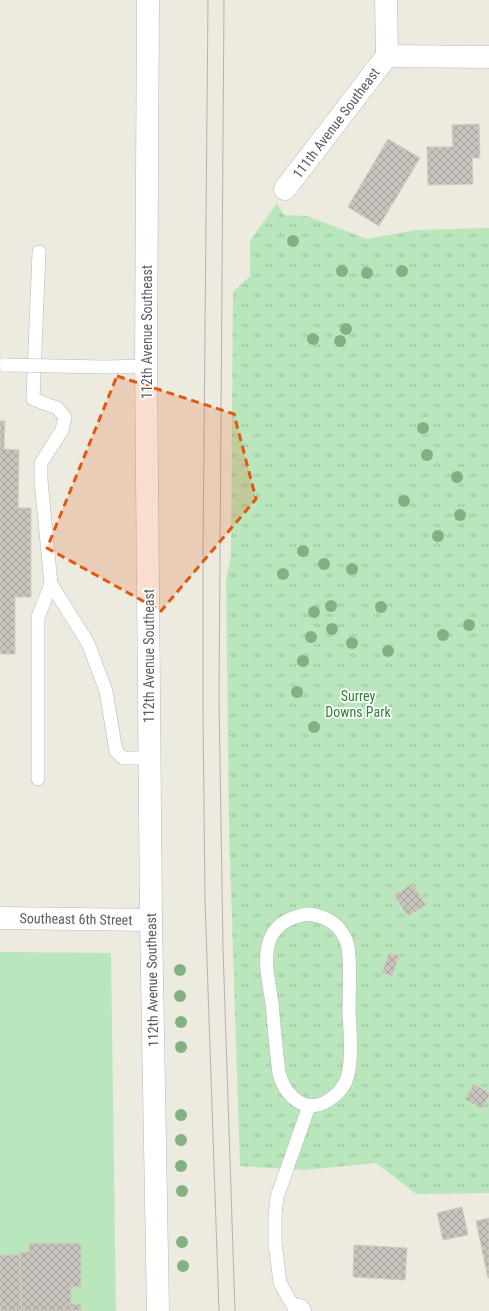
<svg xmlns="http://www.w3.org/2000/svg" width="489" height="1311" font-family="'Roboto Condensed',sans-serif">
<style>
.grass{fill:#bae6bc}
.park{fill:url(#park-tufts)}
.building{fill:url(#building-cross-hatch);stroke:#d1ccbe}
.lines{fill:none;stroke-linecap:round;stroke-linejoin:round}
.lane-casing{stroke:#b6b8be;stroke-width:14}
.street-casing{stroke:#b6b8be;stroke-width:23}
.secondary-casing{stroke:#b6b9c0;stroke-width:23}
.lane{stroke:#fff;stroke-width:13}
.street{stroke:#fff;stroke-width:22}
.secondary{stroke:#fff;stroke-width:22}
.tram{stroke:#b2b3b3;stroke-width:1}
.lane-bridge-casing{stroke:#b6b8be;stroke-width:14;stroke-linecap:butt}
.lane-bridge{stroke:#fff;stroke-width:13}
.tree{fill:#84b183}
.marked{fill:#e15910;fill-opacity:0.2;stroke:#e15910;stroke-width:3;stroke-dasharray:8 5;stroke-linejoin:round}
.labels{text-anchor:middle;stroke-width:3.5;stroke-linejoin:round;paint-order:stroke}
.street-label{font-size:14px;fill:#595c62;stroke:#fff}
.park-label{font-size:14px;fill:#2f8237;stroke:#fff}
</style>
<defs>
<pattern id="park-tufts" width="24" height="20" patternUnits="userSpaceOnUse"><rect width="24" height="20" fill="#bae6bc"/><path d="M3 7l-1-3M5 7V3M7 7l1-3M15 17l-1-3M17 17v-4M19 17l1-3" fill="none" stroke="#9abe9c"/></pattern>
<pattern id="building-cross-hatch" width="8" height="8" patternUnits="userSpaceOnUse"><rect width="8" height="8" fill="#c7c4bd"/><path d="M0 0l8 8M0 8l8-8" fill="none" stroke="#a5a29d"/></pattern>
</defs>
<rect width="100%" height="100%" fill="#edeae0"/>
<path class="grass" d="M0,952L111,953L116,1311H0Z"/>
<path class="park" d="M277,203L284,215L307,216L367,239L416,230L489,228V1193L416,1194L376,1163L304,1170L240,1166L229,829L226,579L231,556L233,292L250,276V241Z"/>
<g class="building">
<path d="M479,124L480,158H472L473,184L428,185L427,147H453L452,125Z"/>
<path d="M388,139L420,158L379,226L348,207Z"/>
<path d="M0,421H5L4,449L19,450L18,508H31V597H15V654H0Z"/>
<path d="M412,884L426,905L408,916L394,895Z"/>
<path d="M389,953L399,956L392,976L382,973Z"/>
<path d="M474,1084L489,1093V1096L482,1109L465,1099Z"/>
<path d="M462,1207L468,1235L443,1240L437,1213Z"/>
<path d="M489,1218V1278H488L476,1221Z"/>
<path d="M29,1243H81V1287H71V1304H81V1311H21L20,1252H29Z"/>
<path d="M354,1245L407,1248L405,1280L353,1277Z"/>
<path d="M0,1255H20L21,1311H0Z"/>
</g>
<g class="lines">
<defs>
<g id="lane">
<path d="M39,252L33,399L57,408L65,417L62,430L41,463V480L51,584L88,643L106,691L116,751L123,758H150"/>
<path d="M105,367L146,366"/>
<path d="M38,779V617L51,584"/>
<path d="M309,914C322,916 335,921 342,933C345,937 347,942 348,947C351,968 349,990 349,1011C350,1030 353,1064 346,1081C343,1087 339,1093 333,1097C309,1117 286,1099 279,1073C276,1050 274,1027 272,1003C269,983 262,956 271,937C278,922 294,916 309,914Z"/>
<path d="M299,1310L292,1304L280,1283L275,1243V1215L277,1197L309,1106"/>
</g>
<g id="street">
<path d="M386,0L387,56"/>
<path d="M387,56L489,57"/>
<path d="M285,189L387,56"/>
<path d="M299,1310L300,1311"/>
</g>
<g id="secondary">
<path d="M148,0L146,366L151,920L158,1311"/>
<path d="M0,918L151,920"/>
</g>
</defs>
<use href="#lane" class="lane-casing"/>
<use href="#street" class="street-casing"/>
<use href="#secondary" class="secondary-casing"/>
<use href="#lane" class="lane"/>
<use href="#street" class="street"/>
<use href="#secondary" class="secondary"/>
<g class="tram">
<path d="M208,0L203,554V712L205,901L219,1311"/>
<path d="M224,0L219,698L223,948L235,1311"/>
</g>
<defs>
<path id="lane-bridge" d="M6,365L105,367"/>
</defs>
<use href="#lane-bridge" class="lane-bridge-casing"/>
<use href="#lane-bridge" class="lane-bridge"/>
</g>
<g class="tree">
<circle cx="293" cy="241" r="6"/>
<circle cx="342" cy="271" r="6"/>
<circle cx="402" cy="271" r="6"/>
<circle cx="367" cy="273" r="6"/>
<circle cx="346" cy="329" r="6"/>
<circle cx="313" cy="339" r="6"/>
<circle cx="340" cy="341" r="6"/>
<circle cx="423" cy="428" r="6"/>
<circle cx="427" cy="455" r="6"/>
<circle cx="457" cy="477" r="6"/>
<circle cx="404" cy="501" r="6"/>
<circle cx="460" cy="515" r="6"/>
<circle cx="438" cy="536" r="6"/>
<circle cx="303" cy="551" r="6"/>
<circle cx="324" cy="564" r="6"/>
<circle cx="352" cy="569" r="6"/>
<circle cx="283" cy="574" r="6"/>
<circle cx="331" cy="606" r="6"/>
<circle cx="381" cy="607" r="6"/>
<circle cx="314" cy="612" r="6"/>
<circle cx="469" cy="625" r="6"/>
<circle cx="332" cy="629" r="6"/>
<circle cx="443" cy="635" r="6"/>
<circle cx="311" cy="637" r="6"/>
<circle cx="352" cy="643" r="6"/>
<circle cx="388" cy="651" r="6"/>
<circle cx="303" cy="661" r="6"/>
<circle cx="297" cy="692" r="6"/>
<circle cx="314" cy="727" r="6"/>
<circle cx="180" cy="970" r="6"/>
<circle cx="180" cy="996" r="6"/>
<circle cx="181" cy="1022" r="6"/>
<circle cx="181" cy="1047" r="6"/>
<circle cx="181" cy="1115" r="6"/>
<circle cx="181" cy="1140" r="6"/>
<circle cx="181" cy="1166" r="6"/>
<circle cx="182" cy="1191" r="6"/>
<circle cx="182" cy="1242" r="6"/>
<circle cx="183" cy="1266" r="6"/>
</g>
<path class="marked" d="M117,376L234,414L256,499L161,611L47,548Z"/>
<g class="labels">
<g class="street-label">
<text transform="translate(336 123) rotate(-53)" y="5">111th Avenue Southeast</text>
<text transform="translate(147 332) rotate(-90)" y="5">112th Avenue Southeast</text>
<text transform="translate(149 656) rotate(-90)" y="5">112th Avenue Southeast</text>
<text transform="translate(76 919) rotate(1)" y="5">Southeast 6th Street</text>
<text transform="translate(152 980) rotate(-91)" y="5">112th Avenue Southeast</text>
</g>
<g class="park-label">
<text x="358" y="701">Surrey<tspan x="358" dy="16">Downs Park</tspan></text>
</g>
</g>
</svg>
